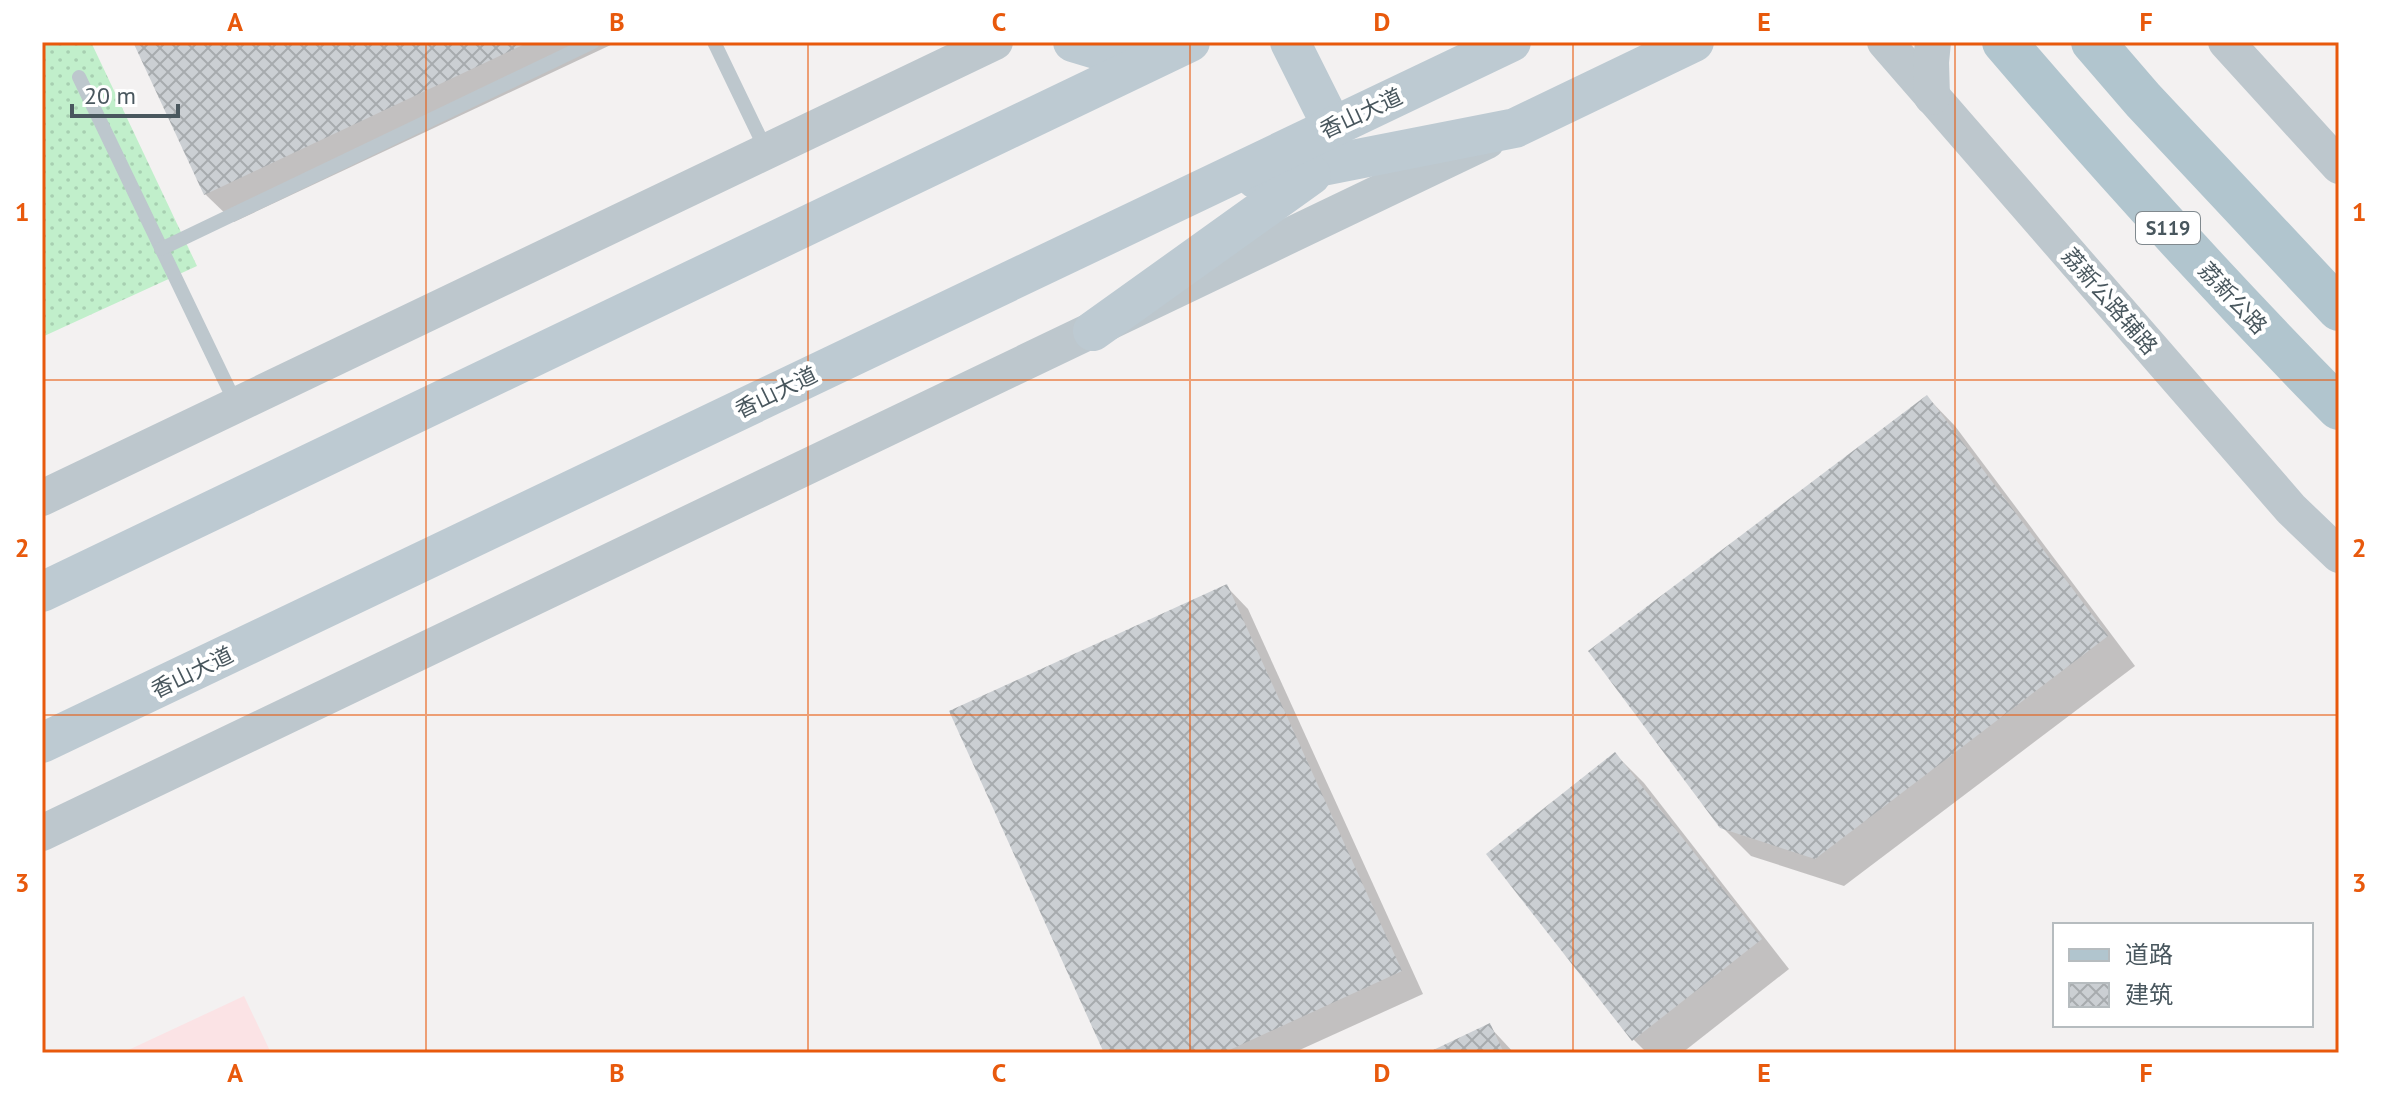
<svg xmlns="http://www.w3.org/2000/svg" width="2381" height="1095" font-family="'PT Sans','Noto Sans SC',sans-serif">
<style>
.medical{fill:#fbe3e5}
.grass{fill:url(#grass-dots)}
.shadow{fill:#0003}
.building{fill:url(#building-cross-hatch)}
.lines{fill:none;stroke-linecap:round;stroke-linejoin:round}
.service{stroke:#bdc7cd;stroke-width:14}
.tertiary{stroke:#bdc7cd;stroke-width:36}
.secondary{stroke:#bdcad2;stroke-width:40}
.primary{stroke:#b1c5ce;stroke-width:44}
.grid{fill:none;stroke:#e8590c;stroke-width:2;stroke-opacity:0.55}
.labels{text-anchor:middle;stroke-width:8;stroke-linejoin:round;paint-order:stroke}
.shield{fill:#fff;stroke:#80898e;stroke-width:2}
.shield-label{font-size:20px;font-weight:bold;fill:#49575e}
.street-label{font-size:22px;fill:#49575e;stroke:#fff}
.neatline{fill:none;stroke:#e8590c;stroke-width:3}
.grid-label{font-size:26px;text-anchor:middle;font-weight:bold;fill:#e8590c}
</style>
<defs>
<pattern id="grass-dots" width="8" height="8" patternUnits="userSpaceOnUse" patternTransform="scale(2)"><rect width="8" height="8" fill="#c1efcb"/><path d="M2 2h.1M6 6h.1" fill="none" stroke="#a7cfb1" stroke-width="1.8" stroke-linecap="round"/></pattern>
<pattern id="building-cross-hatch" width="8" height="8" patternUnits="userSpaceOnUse" patternTransform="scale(2)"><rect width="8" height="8" fill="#cbcfd3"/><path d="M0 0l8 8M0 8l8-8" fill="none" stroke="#a7abae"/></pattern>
</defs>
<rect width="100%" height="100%" fill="#f3f1f1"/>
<path class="medical" d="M244,996L271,1053H122Z"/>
<path class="grass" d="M42,42H91L197,266L42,337Z"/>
<g class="shadow">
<path d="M135,42H617L234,222L205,194Z"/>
<path d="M1927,397L1955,426L2135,666L1844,886L1751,856L1722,827Z"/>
<path d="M1226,586L1248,609L1423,994L1293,1053H1106Z"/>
<path d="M1615,754L1644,783L1789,969L1682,1053H1647L1634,1040L1488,854Z"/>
<path d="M1489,1026L1514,1053H1432Z"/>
</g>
<g class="building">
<path d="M133,42H529L204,195Z"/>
<path d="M1927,395L2108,636L1815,859L1720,828L1588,651Z"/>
<path d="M1227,584L1402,971L1223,1053H1104L949,711Z"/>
<path d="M1615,752L1762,939L1632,1041L1486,854Z"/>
<path d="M1490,1023L1504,1053H1427Z"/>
</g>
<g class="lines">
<g class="service">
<path d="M714,42L766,150"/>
<path d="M79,77L236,404"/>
<path d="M161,249L593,42"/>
</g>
<g class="tertiary">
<path d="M1885,42L2291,509L2339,555"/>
<path d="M2226,42L2339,166"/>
<path d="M1932,97L1931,62L1933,42"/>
<path d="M42,498L995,42"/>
<path d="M42,833L1487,141"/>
</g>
<g class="secondary">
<path d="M1073,42L1143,63"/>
<path d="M1290,42L1332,126"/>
<path d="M1256,179L1515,128L1694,42"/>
<path d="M1093,331L1311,175"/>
<path d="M42,592L1190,42"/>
<path d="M42,743L1511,42"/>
</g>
<g class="primary">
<path d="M2004,42C2111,167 2223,290 2339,408"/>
<path d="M2093,42L2143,100L2339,309"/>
</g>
</g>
<path class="grid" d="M426,42V1053M808,42V1053M1190,42V1053M1573,42V1053M1955,42V1053M42,380H2339M42,715H2339"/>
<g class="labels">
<rect class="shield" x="2136" y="212" width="64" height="32" rx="6"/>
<g class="shield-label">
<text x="2168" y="235">S119</text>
</g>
<g class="street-label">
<text transform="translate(1361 113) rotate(-25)" y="8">香山大道</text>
<text transform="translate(2233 298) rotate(47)" y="8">荔新公路</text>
<text transform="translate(2110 301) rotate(49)" y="8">荔新公路辅路</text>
<text transform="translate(776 392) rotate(-26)" y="8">香山大道</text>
<text transform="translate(192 672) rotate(-26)" y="8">香山大道</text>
</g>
</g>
<rect width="2381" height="1095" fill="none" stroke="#ffffff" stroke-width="88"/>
<rect x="2053" y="923" width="260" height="104" fill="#ffffff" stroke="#b6bcbf" stroke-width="2"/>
<rect x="2069" y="949" width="40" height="12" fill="#b1c5ce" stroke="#b6bcbf" stroke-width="2"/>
<text x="2125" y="963" font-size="24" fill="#49575e">道路</text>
<rect x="2069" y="983" width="40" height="24" fill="url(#building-cross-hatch)" stroke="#b6bcbf" stroke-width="2"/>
<text x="2125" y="1003" font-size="24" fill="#49575e">建筑</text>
<path d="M72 104v12h106v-12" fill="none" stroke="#49575e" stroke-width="4"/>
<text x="84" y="104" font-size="24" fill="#49575e" stroke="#ffffff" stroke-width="6" paint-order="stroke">20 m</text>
<rect x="44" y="44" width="2293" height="1007" class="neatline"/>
<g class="grid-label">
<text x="235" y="31">A</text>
<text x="617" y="31">B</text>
<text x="999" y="31">C</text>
<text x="1382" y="31">D</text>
<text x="1764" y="31">E</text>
<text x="2146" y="31">F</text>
<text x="22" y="221">1</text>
<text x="2359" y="221">1</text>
<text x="22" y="557">2</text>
<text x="2359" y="557">2</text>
<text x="22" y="892">3</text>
<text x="2359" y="892">3</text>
<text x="235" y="1082">A</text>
<text x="617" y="1082">B</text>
<text x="999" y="1082">C</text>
<text x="1382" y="1082">D</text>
<text x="1764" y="1082">E</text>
<text x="2146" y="1082">F</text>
</g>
</svg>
